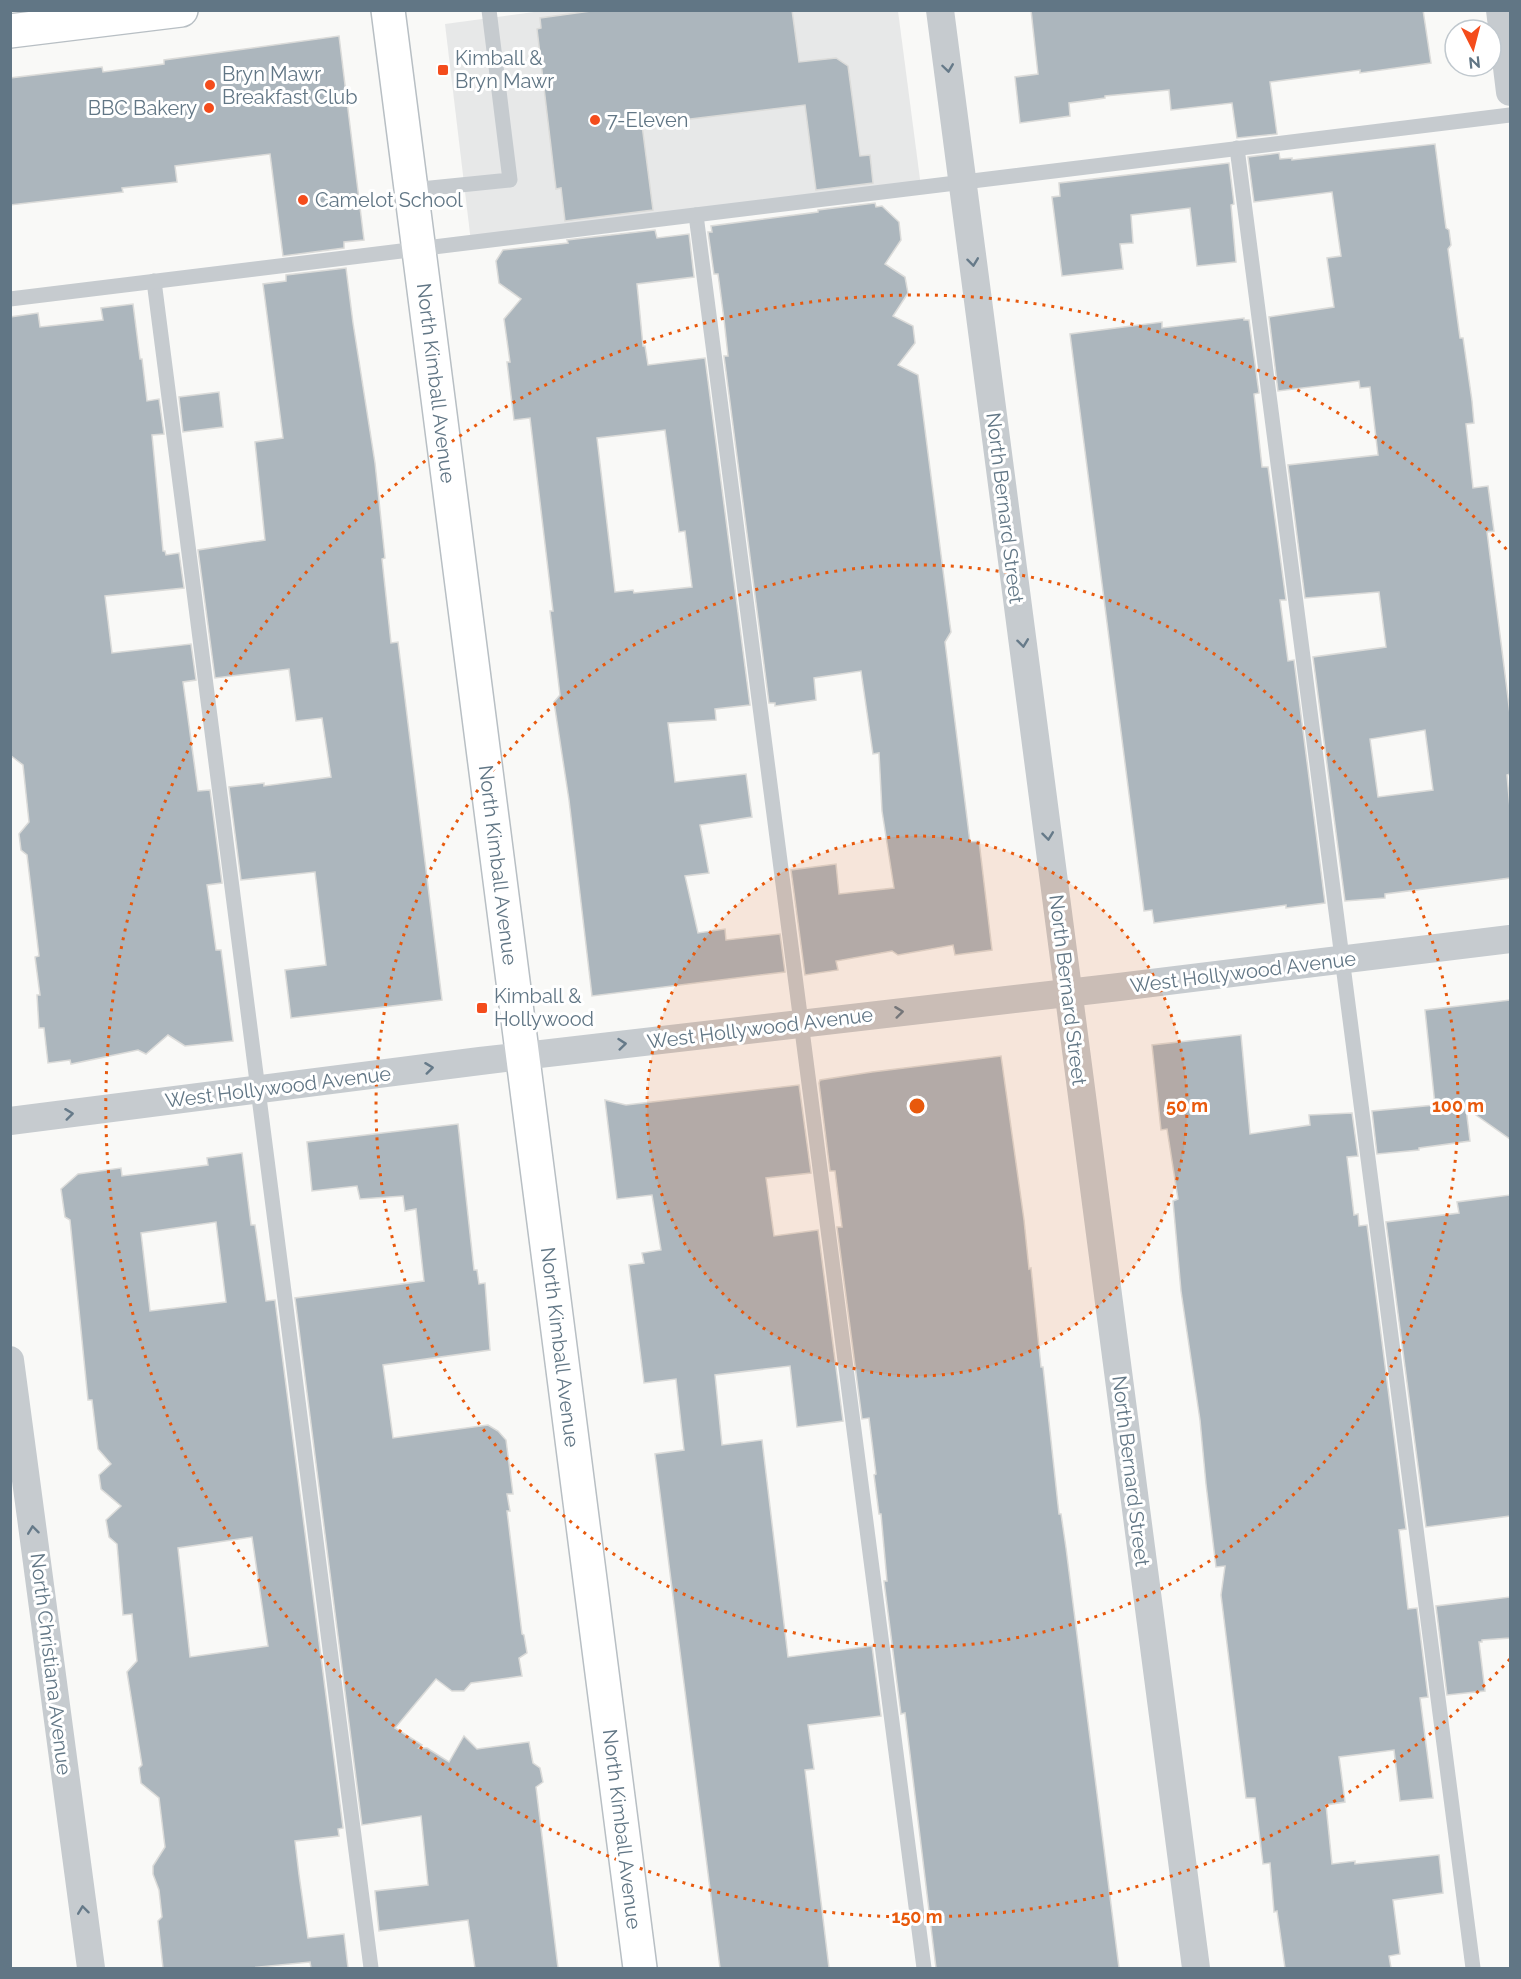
<svg xmlns="http://www.w3.org/2000/svg" width="1521" height="1979" font-family="Raleway,sans-serif">
<style>
.built{fill:#e7e8e8}
.building{fill:#acb6bd;stroke:#dbdbd9;stroke-width:1.5;fill-rule:evenodd}
.lines{fill:none;stroke-linecap:round;stroke-linejoin:round}
.secondary-casing{stroke:#b8bfc4;stroke-width:36}
.lane{stroke:#c6cbcf;stroke-width:15}
.street{stroke:#c6cbcf;stroke-width:28}
.secondary{stroke:#fff;stroke-width:33}
.oneway{stroke:#667a89}
.ring{fill:none;stroke:#e8590c;stroke-width:3;stroke-dasharray:3 6}
.poi-dot{fill:#f44c1c;stroke:#fff;stroke-width:2}
.labels{text-anchor:middle;stroke-width:6;stroke-linejoin:round;paint-order:stroke}
.poi-label{font-size:20px;fill:#617685;stroke:#fff;text-anchor:start}
.street-label{font-size:20px;fill:#617685;stroke:#fff}
.centre{fill:#e8590c;stroke:#fff;stroke-width:3}
.ring-label{font-size:18px;text-anchor:middle;font-weight:bold;fill:#e8590c;stroke:#fff;stroke-width:6;stroke-linejoin:round;paint-order:stroke}
</style>
<rect width="100%" height="100%" fill="#f9f9f7"/>
<path class="built" d="M549,10L898,11L921,187L471,242L445,24Z"/>
<g class="building">
<path d="M598,10H792L799,62L836,58L848,66L860,156L870,155L873,183L816,190L805,105L642,125L653,210L565,221L561,188L556,189L537,29L541,28L540,18Z"/>
<path d="M1031,10H1423L1431,63L1360,73V70L1270,82L1277,134L1237,138L1232,103L1171,110L1169,90L1105,96V98L1069,103L1070,116L1020,123L1015,77L1038,74Z"/>
<path d="M339,36L364,240L344,242V248L283,256L270,154L175,166L177,182L122,188L123,192L10,205V78L102,67L103,72L164,64V60Z"/>
<path d="M1435,144L1446,228L1449,230L1451,245L1448,249L1460,338H1463L1472,401L1474,423L1466,424L1473,488L1488,486L1494,531L1487,532L1510,714V774L1507,775L1510,808V878L1385,894V898L1345,901L1313,657L1386,647L1379,592L1305,598L1288,465L1378,455L1370,387L1360,388L1359,381L1278,391L1269,317L1334,307L1327,258L1341,256L1332,192L1254,202L1248,157L1279,153L1280,159L1292,158V160ZM1425,730L1433,790L1378,797L1370,739Z"/>
<path d="M1229,163L1234,204L1231,205L1236,262L1197,266L1190,208L1131,215L1133,243L1120,244L1123,269L1062,276L1052,197L1060,196L1059,183Z"/>
<path d="M875,203L876,207L882,206L899,222L901,240L885,264L905,277L908,293L893,316L913,326L915,343L898,365L918,375L950,625L951,632L945,642L970,842L979,841L992,950L955,955L953,945L898,955L892,951L836,961L838,970L805,975L791,870L836,864L839,894L894,888L882,811L879,753L873,754L861,671L814,678L816,700L775,706V703H769L724,356H728L724,319L718,274H714L708,232H712L711,226L818,212V210Z"/>
<path d="M655,230L657,238L689,234L694,277L637,284L643,346H645L648,365L705,358L750,705L715,709L716,720L668,723L675,782L746,774L752,817L700,825L709,873L685,876L698,933L725,929L726,940L780,934L785,972L592,996L569,800L554,702L560,695L550,611H553L530,418L514,420L507,362H510L504,319L521,299L499,283L496,261L503,250L568,243L567,240ZM665,430L679,532L685,531L692,587L634,593L633,590L615,592L597,438Z"/>
<path d="M346,268L353,323L375,463L385,558L382,559L391,643L398,642L442,1000L291,1018L285,970L326,965L315,872L241,880L229,787L264,783V786L331,777L322,718L296,721L289,669L215,678L198,550L265,540L255,442L283,438L263,284L286,281V275Z"/>
<path d="M133,304L140,359H142L147,401L159,399L164,434L152,435L163,551H165L166,555L179,553L184,588L105,596L112,653L191,644L196,680L183,682L198,791L210,790L222,883L207,885L216,950H221L233,1041L185,1046L168,1035L146,1054L138,1050L71,1064L70,1060L48,1063L44,1028H39L37,995H40L35,957L39,956L27,855L21,850L19,834L29,822L23,765L10,755V317L38,313L40,327L103,320L101,308Z"/>
<path d="M1244,318V320H1249L1259,393L1254,394L1262,467H1268L1286,600H1280L1288,661L1294,660L1325,903L1286,908V905L1154,923L1152,910L1144,911L1070,334L1162,322V328Z"/>
<path d="M219,392L223,427L183,432L179,397Z"/>
<path d="M1510,1000V1139L1466,1108L1470,1141L1419,1148V1150L1377,1154L1372,1111L1435,1105L1425,1010Z"/>
<path d="M1241,1035L1250,1134L1310,1125L1309,1115L1352,1113L1358,1156L1347,1157L1354,1215L1358,1214L1359,1226L1367,1225L1406,1529L1399,1530L1408,1609L1417,1608L1428,1697L1420,1698L1433,1798L1400,1801L1394,1750L1339,1757L1345,1802L1326,1805L1332,1864L1355,1861V1864L1439,1855L1443,1893L1393,1900L1400,1954L1389,1956L1391,1968H1285L1277,1911L1274,1912L1270,1863L1263,1864L1255,1798H1246L1221,1595L1225,1566L1216,1567L1206,1484L1200,1420L1181,1291L1173,1201L1178,1199L1167,1129L1161,1130L1152,1045Z"/>
<path d="M1001,1056L1024,1220L1029,1269L1031,1268L1041,1367H1043L1059,1514H1061L1066,1548L1119,1968H936L905,1713L901,1714L884,1581H887L881,1514H879L874,1475L876,1474L869,1418L862,1419L837,1227H842L835,1171H830L819,1083L820,1080L872,1072Z"/>
<path d="M799,1085L811,1173L766,1178L774,1236L818,1230L843,1421L797,1427L790,1366L715,1375L722,1445L762,1440L788,1657L872,1646L881,1716L808,1725L814,1769L805,1770L829,1968H720L655,1454L684,1450L676,1379L644,1383L629,1265L644,1263L642,1253L661,1250L652,1195L617,1199L605,1100L626,1105Z"/>
<path d="M458,1124L474,1270H477L479,1284L485,1283L490,1350L383,1365L393,1438L488,1425L498,1431L506,1440L513,1494H507L510,1511H507L522,1634L524,1635L527,1653L519,1658L522,1676L471,1683L464,1691H452L436,1679L395,1728L422,1745L419,1748H427L449,1762L464,1736L477,1749L529,1742L533,1763L540,1768L543,1782L536,1787L558,1968H475L468,1920L379,1931L375,1891L428,1885L421,1816L362,1825L295,1298L424,1281L416,1209L405,1211L403,1196L360,1199L357,1186L312,1191L307,1142Z"/>
<path d="M242,1153L251,1225H255L266,1301L275,1300L343,1828L338,1829L339,1836L295,1841L299,1875L308,1938L344,1934L348,1968H311L310,1962L250,1968H163L158,1921L162,1917L159,1890L153,1874V1866L165,1847L159,1798L141,1783L139,1768L142,1765L127,1672L137,1661L132,1614L123,1615L117,1544L109,1537L106,1520L121,1506L101,1489L99,1475L111,1464L98,1449L92,1400H88L70,1220L65,1217L61,1189L78,1174L121,1168L122,1176L208,1165L207,1158ZM216,1222L226,1302L150,1311L141,1233ZM252,1537L268,1646L190,1657L178,1548Z"/>
<path d="M1510,1195V1516L1426,1527L1386,1222L1459,1213L1457,1202Z"/>
<path d="M1510,1597V1638L1482,1640V1642H1479L1485,1691L1447,1695L1436,1606Z"/>
</g>
<g class="lines">
<defs>
<g id="secondary">
<path d="M388,10L640,1968"/>
<path d="M10,31L181,10"/>
</g>
</defs>
<use href="#secondary" class="secondary-casing"/>
<g class="lane">
<path d="M1237,148L1473,1968"/>
<path d="M411,190L510,180L489,10"/>
<path d="M696,215L924,1968"/>
<path d="M154,281L371,1968"/>
<path d="M10,299L1510,115"/>
</g>
<g class="street">
<path d="M940,10L1196,1968"/>
<path d="M1500,10L1510,92"/>
<path d="M10,1121L480,1061L1119,987L1510,939"/>
<path d="M10,1360L91,1968"/>
</g>
<use href="#secondary" class="secondary"/>
</g>
<defs><path id="oneway-chevron" d="M-2-3.5L2.5 0L-2 3.5" fill="none" stroke-width="1.6" stroke-linecap="round" stroke-linejoin="round" transform="scale(1.5)"/></defs>
<g class="oneway">
<use href="#oneway-chevron" transform="translate(948 68) rotate(82)"/>
<use href="#oneway-chevron" transform="translate(973 262) rotate(83)"/>
<use href="#oneway-chevron" transform="translate(1023 643) rotate(83)"/>
<use href="#oneway-chevron" transform="translate(1048 836) rotate(83)"/>
<use href="#oneway-chevron" transform="translate(899 1012) rotate(-7)"/>
<use href="#oneway-chevron" transform="translate(622 1044) rotate(-6)"/>
<use href="#oneway-chevron" transform="translate(429 1068) rotate(-7)"/>
<use href="#oneway-chevron" transform="translate(69 1114) rotate(-7)"/>
<use href="#oneway-chevron" transform="translate(33 1530) rotate(-97)"/>
<use href="#oneway-chevron" transform="translate(83 1910) rotate(-97)"/>
</g>
<circle cx="917" cy="1106" r="270" fill="#e8590c" fill-opacity=".12"/>
<g class="ring">
<circle cx="917" cy="1106" r="270"/>
<circle cx="917" cy="1106" r="541"/>
<path d="M1510 1659A811 811 0 1 1 1510 553"/>
</g>
<g class="poi-dot">
<rect x="437" y="64" width="12" height="12" rx="3"/>
<circle cx="210" cy="85" r="6"/>
<circle cx="209" cy="108" r="6"/>
<circle cx="595" cy="120" r="6"/>
<circle cx="303" cy="200" r="6"/>
<rect x="476" y="1002" width="12" height="12" rx="3"/>
</g>
<g class="labels">
<g class="poi-label">
<text x="455" y="65">Kimball &amp;<tspan x="455" dy="23">Bryn Mawr</tspan></text>
<text x="222" y="81">Bryn Mawr<tspan x="222" dy="23">Breakfast Club</tspan></text>
<text x="197" y="115" text-anchor="end">BBC Bakery</text>
<text x="607" y="127">7-Eleven</text>
<text x="315" y="207">Camelot School</text>
<text x="494" y="1003">Kimball &amp;<tspan x="494" dy="23">Hollywood</tspan></text>
</g>
<g class="street-label">
<text transform="translate(436 383) rotate(83)" y="7">North Kimball Avenue</text>
<text transform="translate(1005 508) rotate(83)" y="7">North Bernard Street</text>
<text transform="translate(498 865) rotate(83)" y="7">North Kimball Avenue</text>
<text transform="translate(1243 972) rotate(-7)" y="7">West Hollywood Avenue</text>
<text transform="translate(1068 990) rotate(83)" y="7">North Bernard Street</text>
<text transform="translate(760 1028) rotate(-7)" y="7">West Hollywood Avenue</text>
<text transform="translate(278 1087) rotate(-7)" y="7">West Hollywood Avenue</text>
<text transform="translate(560 1347) rotate(83)" y="7">North Kimball Avenue</text>
<text transform="translate(1131 1471) rotate(83)" y="7">North Bernard Street</text>
<text transform="translate(51 1664) rotate(83)" y="7">North Christiana Avenue</text>
<text transform="translate(622 1829) rotate(83)" y="7">North Kimball Avenue</text>
</g>
</g>
<circle cx="917" cy="1106" r="9" class="centre"/>
<g class="ring-label">
<text x="1187" y="1112">50 m</text>
<text x="1458" y="1112">100 m</text>
<text x="917" y="1923">150 m</text>
</g>
<rect width="1521" height="1979" fill="none" stroke="#617685" stroke-width="24"/>
<g transform="translate(1473 48) rotate(174)"><circle r="28" fill="#ffffff" stroke="#c0c8ce" stroke-width="1.5"/>
<path d="M0-4.5L10 22L0 15L-10 22Z" fill="#f44c1c"/>
<text y="-9" font-size="16" font-weight="bold" text-anchor="middle" fill="#617685">N</text>
</g>
</svg>
